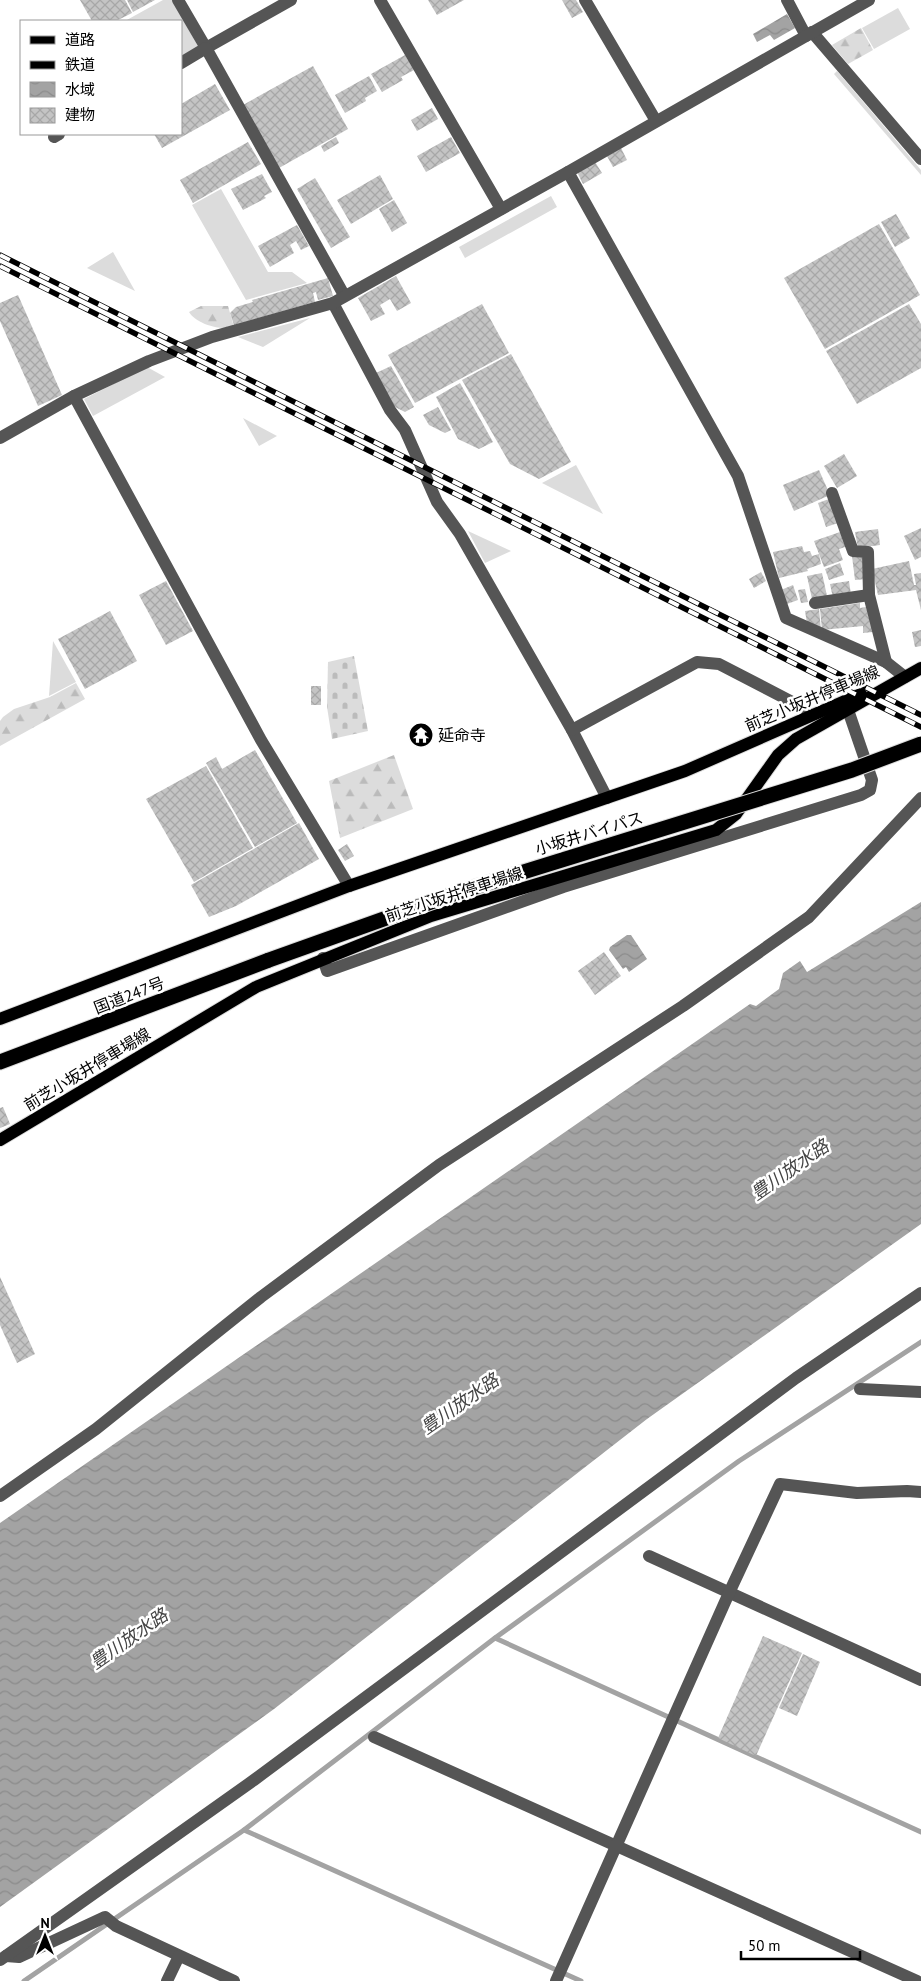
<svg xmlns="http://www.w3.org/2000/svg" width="921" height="1981" font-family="'PT Sans','Noto Sans JP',sans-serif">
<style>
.grass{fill:#dcdcdc}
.forest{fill:url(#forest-firs)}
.cemetery{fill:url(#cemetery-stones)}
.water{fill:url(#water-waves)}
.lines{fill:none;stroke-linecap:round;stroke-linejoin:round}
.stream{stroke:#a3a3a3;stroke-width:5}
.building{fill:url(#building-cross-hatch)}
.major-casing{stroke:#dbdbdb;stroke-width:14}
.highway-casing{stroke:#dbdbdb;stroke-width:17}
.minor{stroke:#555;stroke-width:12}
.major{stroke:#000;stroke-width:12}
.highway{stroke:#000;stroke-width:15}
.rail-casing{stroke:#000;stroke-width:5.5}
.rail{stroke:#fff;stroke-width:4;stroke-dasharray:11;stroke-linecap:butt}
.highway-bridge-casing{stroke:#dbdbdb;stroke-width:17;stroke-linecap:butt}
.highway-bridge{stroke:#000;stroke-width:15}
.labels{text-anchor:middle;stroke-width:5;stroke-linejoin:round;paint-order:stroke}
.street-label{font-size:16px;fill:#000;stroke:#fff}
.poi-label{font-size:16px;fill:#000;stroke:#fff;text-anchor:start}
.water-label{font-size:18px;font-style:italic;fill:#444;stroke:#fff}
</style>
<defs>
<pattern id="forest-firs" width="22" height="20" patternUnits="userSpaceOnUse" patternTransform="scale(1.25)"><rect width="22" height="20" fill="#dcdcdc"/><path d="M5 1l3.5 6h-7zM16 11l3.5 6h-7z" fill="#bbb"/></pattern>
<pattern id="cemetery-stones" width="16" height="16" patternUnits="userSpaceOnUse" patternTransform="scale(1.25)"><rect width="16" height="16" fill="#dcdcdc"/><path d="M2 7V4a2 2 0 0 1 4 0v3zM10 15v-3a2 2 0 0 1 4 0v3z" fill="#bbb"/></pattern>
<pattern id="water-waves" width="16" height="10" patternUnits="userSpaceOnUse" patternTransform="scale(1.25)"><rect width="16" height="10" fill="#a3a3a3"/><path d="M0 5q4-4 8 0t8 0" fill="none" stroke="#8b8b8b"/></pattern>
<pattern id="building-cross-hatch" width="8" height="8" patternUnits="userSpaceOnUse" patternTransform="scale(1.25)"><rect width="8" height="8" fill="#c4c4c4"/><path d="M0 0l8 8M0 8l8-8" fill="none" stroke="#a7a7a7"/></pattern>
</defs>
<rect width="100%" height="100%" fill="#fff"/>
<g class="grass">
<path d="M163,0H172L200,50L181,60V21H125Z"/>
<path d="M898,8L910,29L874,49L862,28Z"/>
<path d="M837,71L921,170V175L834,74Z"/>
<path d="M221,189L268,272H292L307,283L246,300L192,205Z"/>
<path d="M551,196L557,207L465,258L459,247Z"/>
<path d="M113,252L135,291L87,268Z"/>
<path d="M310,318L263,347L238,337Z"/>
<path d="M147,367L165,377L93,416L84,399Z"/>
<path d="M243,418L277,436L259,446Z"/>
<path d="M576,465L603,514L542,483Z"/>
<path d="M468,531L511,551L485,563Z"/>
<path d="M53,641L76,682L49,696Z"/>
</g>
<g class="forest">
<path d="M861,28L873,50L848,64L832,45Z"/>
<path d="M201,306H228L234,327C221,331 196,324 189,312Z"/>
<path d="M76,683L85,699L0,746V721L3,717L14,709L50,697Z"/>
<path d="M394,755L413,809L340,838L329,781Z"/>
</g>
<path class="cemetery" d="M354,656L368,731L332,739L327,707L328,662Z"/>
<g class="water">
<path d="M787,14L795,28L774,40L770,35L757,42L753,34Z"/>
<path d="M921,902V1224L647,1419L274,1709L0,1907V1523L750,1004L756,1006L779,989L783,973L800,961L807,972Z"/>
<path d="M627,935H631L647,959L629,972L626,967L623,969L609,950L610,947Z"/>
</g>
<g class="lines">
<g class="stream">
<path d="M495,1638L921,1832"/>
<path d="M244,1830L581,1981"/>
<path d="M24,1981L244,1830L495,1638L739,1461L921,1342"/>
</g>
</g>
<g class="building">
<path d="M80,0H125L132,13L116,21H92Z"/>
<path d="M127,0H155L133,12Z"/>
<path d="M428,0H464L437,15Z"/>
<path d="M562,0H576L583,12L572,18Z"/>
<path d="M405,55L414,70L401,77L403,80L382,92L371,74Z"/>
<path d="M313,66L348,129L279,168L243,105Z"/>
<path d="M369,76L377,91L365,98L366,101L345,113L335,95Z"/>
<path d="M215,84L230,110L162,148L154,134H181V104Z"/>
<path d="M432,108L438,119L417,131L411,120Z"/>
<path d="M336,137L339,143L324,152L321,146Z"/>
<path d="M451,137L460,153L426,172L417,156Z"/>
<path d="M248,142L261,164L193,203L180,180Z"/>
<path d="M621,148L627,160L613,167L607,156Z"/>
<path d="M595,162L602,173L583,184L577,172Z"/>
<path d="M262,174L272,192L264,196L266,198L243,210L231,189Z"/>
<path d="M380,175L393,199L351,224L337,200Z"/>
<path d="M315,178L350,237L331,248L297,189Z"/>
<path d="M394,200L407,223L392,232L379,209Z"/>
<path d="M896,214L910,238L895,247L881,222Z"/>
<path d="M879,224L920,295L825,349L784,278Z"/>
<path d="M297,225L309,246L301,250L296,241L290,245L294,253L270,267L258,246Z"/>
<path d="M396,276L411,303L397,311L390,299L380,305L385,314L371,321L358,298Z"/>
<path d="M328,278L333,296L318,300L316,292L313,293L315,302L234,325L230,313L236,307L253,302L252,300Z"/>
<path d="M18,295L62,395L38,406L0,321V303Z"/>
<path d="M482,304L509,353L415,403L388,355Z"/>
<path d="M909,304L921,324V368L857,404L826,351Z"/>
<path d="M511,354L571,462L539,479L510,464L462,380Z"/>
<path d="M391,366L414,407L405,412L393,406L376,373Z"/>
<path d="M460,383L493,442L479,449L458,439L436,397Z"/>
<path d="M438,407L451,430L445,433L429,425L423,415Z"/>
<path d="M844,454L857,476L837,488L824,466Z"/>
<path d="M819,470L830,495L794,511L783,485Z"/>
<path d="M829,499L838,523L826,527L818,503Z"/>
<path d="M921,528V557L915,560L904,536Z"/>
<path d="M878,529L880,545L858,548L855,532Z"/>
<path d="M843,531L848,546L839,549L843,560L824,567L814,541Z"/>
<path d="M802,546L804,552L810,551L812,556L819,554L821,564L807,569L808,571L779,578L773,552Z"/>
<path d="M864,555L867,579L855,580L852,556Z"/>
<path d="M909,561L914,585H916L914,574L921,573V610L916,590L878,595L872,569Z"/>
<path d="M840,563L844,575L829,580L825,569Z"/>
<path d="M761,572L766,581L754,588L749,579Z"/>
<path d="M822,573L827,596L812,599L807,576Z"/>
<path d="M166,581L193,631L166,645L139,595Z"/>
<path d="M849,581L851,595L833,598L830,584Z"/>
<path d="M793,585L798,600L787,604L781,590Z"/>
<path d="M805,589L808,602L801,603L798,590Z"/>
<path d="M860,603V608L866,607L873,632L863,633V626L822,630L820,609Z"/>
<path d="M819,609L821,630L807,623L805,611Z"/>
<path d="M110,611L137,661L85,689L58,639Z"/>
<path d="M921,630V646L915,647L912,632Z"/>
<rect x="311" y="686" width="10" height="19"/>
<path d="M255,750L297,823L255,847L206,763L216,757L222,769Z"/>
<path d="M206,766L253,848L194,882L146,799Z"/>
<path d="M299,823L319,859L236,906L209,917L191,885Z"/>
<path d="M347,844L354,856L345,861L338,850Z"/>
<path d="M604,952L621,976L595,995L578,971Z"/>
<path d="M3,1107L10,1124L0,1128V1108Z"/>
<path d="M0,1277L35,1354L17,1363L0,1325Z"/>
<path d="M763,1636L802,1653L756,1756L718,1738Z"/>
<path d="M803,1654L820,1662L797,1716L779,1708Z"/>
</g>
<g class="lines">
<defs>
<g id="major">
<path d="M0,1019L349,886L685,771L861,694"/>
<path d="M0,1140L256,987L431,916L716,830L736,814L778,755L796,739L921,668"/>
</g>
<path id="highway" d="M0,1062L269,960"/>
</defs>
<use href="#major" class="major-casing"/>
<use href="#highway" class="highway-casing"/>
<g class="minor">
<path d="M178,0L206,48L291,0"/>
<path d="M380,0L501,209"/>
<path d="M585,0L656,121"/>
<path d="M787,0L806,36"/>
<path d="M812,32L921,159"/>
<path d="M181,63L206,48L344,295"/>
<path d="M54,137L59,134"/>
<path d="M568,172L738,476L786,618L886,662L905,677"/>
<path d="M333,303L390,410L405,430L437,502L460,534L572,730L607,798"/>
<path d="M74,396L261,740L349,886"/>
<path d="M0,438L74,396L149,361L212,337L333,303L568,172L869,0"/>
<path d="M832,493L853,551L868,552L869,595L886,662"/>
<path d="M815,603L869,595"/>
<path d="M572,730L697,662L719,664L800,706L810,715"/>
<path d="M323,958L327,971L563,887L861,795L870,790L872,780L848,710"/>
<path d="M860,1389L921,1392"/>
<path d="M0,1496L96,1429L261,1297L439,1165L683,1006L809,917L921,798"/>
<path d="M649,1556L921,1680"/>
<path d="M374,1737L917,1981"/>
<path d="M6,1956L19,1957L105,1917L116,1926L234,1981"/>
<path d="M0,1960L254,1780L796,1378L921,1293"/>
<path d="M167,1981L179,1956"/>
<path d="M556,1981L729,1593L780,1484L857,1493L907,1491L921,1492"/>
</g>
<use href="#major" class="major"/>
<use href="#highway" class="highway"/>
<defs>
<g id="rail">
<path d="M0,255L921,715"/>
<path d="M0,266L921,727"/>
</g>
</defs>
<use href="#rail" class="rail-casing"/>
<use href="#rail" class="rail"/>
<defs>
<path id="highway-bridge" d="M269,960L462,891L852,770L921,744"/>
</defs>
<use href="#highway-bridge" class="highway-bridge-casing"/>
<use href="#highway-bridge" class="highway-bridge"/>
</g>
<defs>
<symbol id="temple-disc" viewBox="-11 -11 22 22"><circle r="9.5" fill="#000" stroke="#fff"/><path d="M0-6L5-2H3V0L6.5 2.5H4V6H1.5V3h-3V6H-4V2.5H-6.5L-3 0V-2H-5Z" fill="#fff"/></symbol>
</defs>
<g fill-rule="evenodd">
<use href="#temple-disc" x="407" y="721" width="28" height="28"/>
</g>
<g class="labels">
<g class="street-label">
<text transform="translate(812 698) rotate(-23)" y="6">前芝小坂井停車場線</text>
<text transform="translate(589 833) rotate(-17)" y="6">小坂井バイパス</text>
<text transform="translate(454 894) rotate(-18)" y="6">前芝小坂井停車場線</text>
<text transform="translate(129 995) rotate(-21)" y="6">国道247号</text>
<text transform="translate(87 1069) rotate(-31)" y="6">前芝小坂井停車場線</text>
</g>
<g class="poi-label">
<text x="438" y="741">延命寺</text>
</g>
<g class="water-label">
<text transform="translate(790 1170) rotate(-35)" y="6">豊川放水路</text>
<text transform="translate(460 1404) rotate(-35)" y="6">豊川放水路</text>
<text transform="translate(129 1639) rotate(-35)" y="6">豊川放水路</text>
</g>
</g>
<rect x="20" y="20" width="162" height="115" fill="#ffffff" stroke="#999999"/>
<rect x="30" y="36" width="25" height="8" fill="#000000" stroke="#999999"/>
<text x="65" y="45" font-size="15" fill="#000000">道路</text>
<rect x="30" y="61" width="25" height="8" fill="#000000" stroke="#999999"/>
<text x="65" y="70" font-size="15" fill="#000000">鉄道</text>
<rect x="30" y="82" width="25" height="15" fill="url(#water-waves)" stroke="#999999"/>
<text x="65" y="95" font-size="15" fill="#000000">水域</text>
<rect x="30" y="108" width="25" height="15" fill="url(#building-cross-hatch)" stroke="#999999"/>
<text x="65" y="120" font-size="15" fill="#000000">建物</text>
<g transform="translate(45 1936)" stroke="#ffffff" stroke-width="4" paint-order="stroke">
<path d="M0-4L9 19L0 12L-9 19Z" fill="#000000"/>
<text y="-8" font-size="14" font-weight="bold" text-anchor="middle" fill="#000000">N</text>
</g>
<path d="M741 1951v8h119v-8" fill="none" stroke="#000000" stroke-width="2.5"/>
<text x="748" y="1951" font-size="15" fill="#000000" stroke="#ffffff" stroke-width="4" paint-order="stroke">50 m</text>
</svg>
